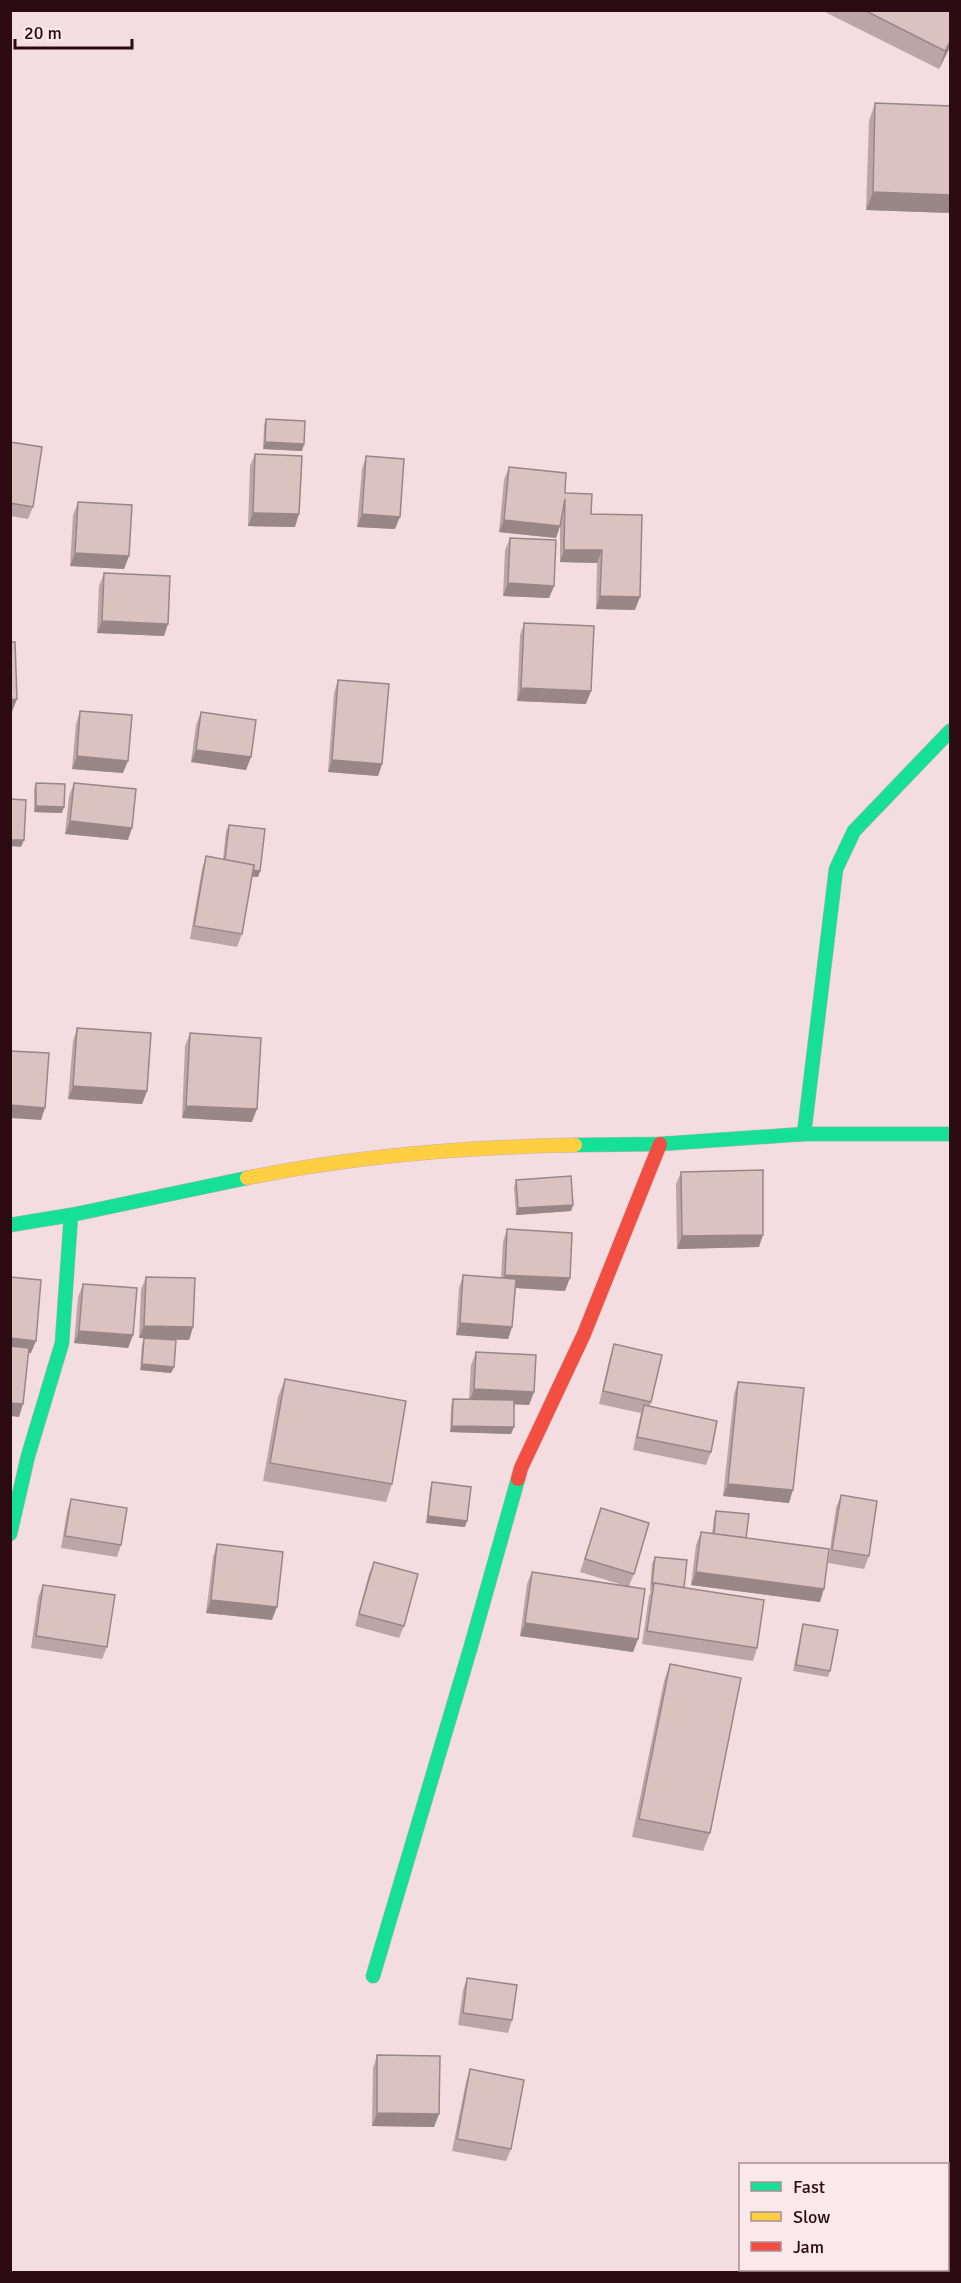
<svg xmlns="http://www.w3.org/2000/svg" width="961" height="2283" font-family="Signika,sans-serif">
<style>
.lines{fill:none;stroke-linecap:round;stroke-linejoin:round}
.fast-casing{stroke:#c8aeb2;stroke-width:15}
.slow-casing{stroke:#c8aeb2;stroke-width:15}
.jam-casing{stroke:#c8aeb2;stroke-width:15}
.fast{stroke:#16e098;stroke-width:14}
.slow{stroke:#ffcf43;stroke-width:14}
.jam{stroke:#f24e42;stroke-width:14}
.wall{fill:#bca6a5}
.shaded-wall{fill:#998786}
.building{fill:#dbc1c0;stroke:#998786;stroke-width:1.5}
</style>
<rect width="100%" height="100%" fill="#f3dde0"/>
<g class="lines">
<defs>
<g id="fast">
<path d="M804,1134L836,869L854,831L950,731"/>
<path d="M575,1145L660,1144L804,1134H950"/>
<path d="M10,1225L71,1215L247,1178"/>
<path d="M10,1534L28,1456L62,1343L71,1215"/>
<path d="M373,1976L471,1646L518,1479"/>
</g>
<path id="slow" d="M247,1178C355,1156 465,1147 575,1145"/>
<path id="jam" d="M518,1479L521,1468L584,1334L660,1144"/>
</defs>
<use href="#fast" class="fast-casing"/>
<use href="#slow" class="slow-casing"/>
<use href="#jam" class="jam-casing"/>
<use href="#fast" class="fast"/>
<use href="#slow" class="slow"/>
<use href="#jam" class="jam"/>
</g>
<g class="wall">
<path d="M821,10H951V45L939,69Z"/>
<path d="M875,103L951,106V213L866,210L869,121Z"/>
<path d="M266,419L304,444L302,451L263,449L264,425Z"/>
<path d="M10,442L33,507L28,519L10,516Z"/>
<path d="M255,454L295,527L248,526L250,466Z"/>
<path d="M366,456L395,529L357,527L362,469Z"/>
<path d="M509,467L565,493L591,514L635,610L596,609L597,563L560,562V526L556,538L499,532L504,480Z"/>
<path d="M78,502L129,556L124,569L70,566L73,515Z"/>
<path d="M510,538L554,586L549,598L503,596L505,550Z"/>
<path d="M104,573L164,636L97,633L99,586Z"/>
<path d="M524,623L586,704L517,701L520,635Z"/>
<path d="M338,680L382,764L378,776L328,772L334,693Z"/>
<path d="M80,711L123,773L72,769L76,724Z"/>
<path d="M201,712L251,757L246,770L191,762L196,725Z"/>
<path d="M36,783L62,813L34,812V789Z"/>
<path d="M74,783L128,840L65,834L69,796Z"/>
<path d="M229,825L260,871L258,877H252L242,934L237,947L190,939L202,869L206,856L223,859L226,831Z"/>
<path d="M77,1028L147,1091L142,1104L68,1099L73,1041Z"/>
<path d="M190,1033L252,1122L182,1118L185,1046Z"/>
<path d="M681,1172L759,1247L677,1249L676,1184Z"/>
<path d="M516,1180L573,1205L571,1211L516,1215L514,1187Z"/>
<path d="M507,1229L565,1291L516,1288L512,1327L508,1339L456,1335L459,1288L463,1275L501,1278L503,1242Z"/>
<path d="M146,1277L193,1327L189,1340L155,1339L174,1367L171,1373L140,1370L142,1344L144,1338H139L141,1290Z"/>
<path d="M83,1284L133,1335L128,1348L74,1343L78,1297Z"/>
<path d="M614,1344L651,1402L650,1406L711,1452L706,1465L633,1450L641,1413L599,1404L610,1357Z"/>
<path d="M476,1352L534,1392L529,1405L514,1404L511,1434L450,1432L451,1406L453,1399H469L471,1365Z"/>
<path d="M285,1379L392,1484L386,1502L263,1481L278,1397Z"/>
<path d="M738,1382L789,1503L723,1496L734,1394Z"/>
<path d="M432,1482L465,1527L426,1523L430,1489Z"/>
<path d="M841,1495L869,1556L864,1569L828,1563L836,1508Z"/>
<path d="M71,1499L121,1545L117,1557L61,1548L67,1512Z"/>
<path d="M601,1508L634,1574L629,1586L638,1639L633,1652L520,1636L527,1584L532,1572L626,1586L580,1572Z"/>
<path d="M716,1511L746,1538L820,1602L691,1585L696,1545L701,1532L712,1534L714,1517Z"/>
<path d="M217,1544L272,1620L206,1613L213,1557Z"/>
<path d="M655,1557L684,1588L757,1648L753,1661L642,1644L649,1596L651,1591H650L652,1563Z"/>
<path d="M374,1562L404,1626L399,1638L355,1626L369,1574Z"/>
<path d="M43,1585L107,1647L102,1659L31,1648L38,1598Z"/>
<path d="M803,1624L830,1671L828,1677L793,1671L801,1631Z"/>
<path d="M670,1664L710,1833L703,1851L632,1837L664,1681Z"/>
<path d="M467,1978L512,2020L508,2033L458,2025L463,1990Z"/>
<path d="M377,2055L439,2114L434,2127L372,2126L373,2068Z"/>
<path d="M470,2069L511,2149L506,2161L452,2151L466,2082Z"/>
</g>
<g class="shaded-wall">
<path d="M951,40V45L939,69L945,51Z"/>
<path d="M873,192L951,195V213L866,210Z"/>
<path d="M265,442L304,444L302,451L263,449Z"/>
<path d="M253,513L299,514L295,527L248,526Z"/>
<path d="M362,514L400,517L395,529L357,527Z"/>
<path d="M504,520L560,526L556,538L499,532Z"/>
<path d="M564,550H602L597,563L560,562Z"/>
<path d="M75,553L129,556L124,569L70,566Z"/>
<path d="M508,583L554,586L549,598L503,596Z"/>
<path d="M600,596L640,597L635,610L596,609Z"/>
<path d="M102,621L168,624L164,636L97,633Z"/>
<path d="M521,688L591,691L586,704L517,701Z"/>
<path d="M17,699L12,712H10V700Z"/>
<path d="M196,750L251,757L246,770L191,762Z"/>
<path d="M77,756L128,761L123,773L72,769Z"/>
<path d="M332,760L382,764L378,776L328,772Z"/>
<path d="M36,806L64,807L62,813L34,812Z"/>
<path d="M70,821L132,828L128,840L65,834Z"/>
<path d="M10,840H24L21,847L10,846Z"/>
<path d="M224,866L260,871L258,877L222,872Z"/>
<path d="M73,1086L147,1091L142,1104L68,1099Z"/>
<path d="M10,1105L45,1108L41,1120L10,1118Z"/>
<path d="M186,1106L257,1109L252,1122L182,1118Z"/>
<path d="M573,1205L571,1211L516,1215L518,1208Z"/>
<path d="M763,1235L759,1247L677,1249L682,1236Z"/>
<path d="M505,1275L570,1278L565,1291L500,1287Z"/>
<path d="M460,1323L512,1327L508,1339L456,1335Z"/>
<path d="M144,1326L193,1327L189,1340L139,1338Z"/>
<path d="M79,1331L133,1335L128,1348L74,1343Z"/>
<path d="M10,1338L36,1341L31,1353L10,1351Z"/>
<path d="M142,1364L174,1367L171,1373L140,1370Z"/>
<path d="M474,1389L534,1392L529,1405L469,1402Z"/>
<path d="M10,1403L23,1404L19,1417L10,1416Z"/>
<path d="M452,1426L514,1427L511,1434L450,1432Z"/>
<path d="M728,1484L793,1490L789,1503L723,1496Z"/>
<path d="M428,1516L467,1521L465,1527L426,1523Z"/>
<path d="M696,1572L824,1589L820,1602L691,1585Z"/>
<path d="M211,1600L277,1607L272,1620L206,1613Z"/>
<path d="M525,1623L638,1639L633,1652L520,1636Z"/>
<path d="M377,2113L439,2114L434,2127L372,2126Z"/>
</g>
<g class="building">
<path d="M864,10H951V40L945,51Z"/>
<path d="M875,103L951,106V195L873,192Z"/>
<path d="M266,419L305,421L304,444L265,442Z"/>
<path d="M10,442L42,447L33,507L10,503Z"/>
<path d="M255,454L302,456L299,514L253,513Z"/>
<path d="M366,456L404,459L400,517L362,514Z"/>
<path d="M509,467L566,473L565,493L592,494L591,514L642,515L640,597L600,596L602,550H564L565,499L560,526L504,520Z"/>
<path d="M78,502L132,505L129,556L75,553Z"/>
<path d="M510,538L556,540L554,586L508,583Z"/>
<path d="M104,573L170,576L168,624L102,621Z"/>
<path d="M524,623L594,626L591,691L521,688Z"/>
<path d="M10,642H15L17,699L10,700Z"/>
<path d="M338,680L389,684L382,764L332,760Z"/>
<path d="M80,711L132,715L128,761L77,756Z"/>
<path d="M201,712L256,720L251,757L196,750Z"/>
<path d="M36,783L65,784L64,807L36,806Z"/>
<path d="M74,783L136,789L132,828L70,821Z"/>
<path d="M10,799L26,800L24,840H10Z"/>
<path d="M229,825L265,829L260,871L253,870L254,865L225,860Z"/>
<path d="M206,856L254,865L242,934L194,926Z"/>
<path d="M77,1028L151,1033L147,1091L73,1086Z"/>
<path d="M190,1033L261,1038L257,1109L186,1106Z"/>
<path d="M10,1051L49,1053L45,1108L10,1105Z"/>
<path d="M763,1170V1235L682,1236L681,1172Z"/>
<path d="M571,1176L573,1205L518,1208L516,1180Z"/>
<path d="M507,1229L572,1233L570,1278L505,1275Z"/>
<path d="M463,1275L516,1279L512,1327L460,1323Z"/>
<path d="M10,1277L41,1280L36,1341L10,1338Z"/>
<path d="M146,1277L195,1278L193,1327L144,1326Z"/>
<path d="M83,1284L137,1288L133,1335L79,1331Z"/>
<path d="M144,1338L176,1340L174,1367L142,1364Z"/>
<path d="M614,1344L662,1355L651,1402L603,1391Z"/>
<path d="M10,1346L29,1348L23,1404L10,1403Z"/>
<path d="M476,1352L536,1355L534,1392L474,1389Z"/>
<path d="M285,1379L406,1401L392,1484L270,1463Z"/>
<path d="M738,1382L804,1388L793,1490L728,1484Z"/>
<path d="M453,1399L514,1400V1427L452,1426Z"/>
<path d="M644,1405L717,1421L711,1452L637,1437Z"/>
<path d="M432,1482L471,1487L467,1521L428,1516Z"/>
<path d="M841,1495L877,1501L869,1556L832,1550Z"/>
<path d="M71,1499L127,1508L121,1545L65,1536Z"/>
<path d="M601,1508L649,1523L634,1574L585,1559Z"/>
<path d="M716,1511L749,1514L746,1538L714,1534Z"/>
<path d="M701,1532L829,1549L824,1589L696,1572Z"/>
<path d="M217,1544L283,1552L277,1607L211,1600Z"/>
<path d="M655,1557L687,1560L684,1588L654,1583V1585L652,1584Z"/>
<path d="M374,1562L418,1574L404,1626L359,1614Z"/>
<path d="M532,1572L645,1589L638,1639L525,1623Z"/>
<path d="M654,1583L764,1600L757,1648L647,1631Z"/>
<path d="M43,1585L115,1595L107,1647L36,1636Z"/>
<path d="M803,1624L838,1630L830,1671L796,1665Z"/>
<path d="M670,1664L741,1678L710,1833L639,1819Z"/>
<path d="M467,1978L517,1985L512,2020L463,2013Z"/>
<path d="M377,2055L440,2056L439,2114L377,2113Z"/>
<path d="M470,2069L524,2080L511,2149L457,2139Z"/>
</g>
<rect width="961" height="2283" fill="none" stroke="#2c0b13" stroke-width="24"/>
<rect x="739" y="2163" width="210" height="108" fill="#fbe8ea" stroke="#a89094" stroke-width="1.5"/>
<rect x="751" y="2182" width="30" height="9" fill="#16e098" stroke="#a89094" stroke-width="1.5"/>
<text x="793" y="2193" font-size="18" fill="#2c0b13">Fast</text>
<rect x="751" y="2212" width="30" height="9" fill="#ffcf43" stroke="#a89094" stroke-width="1.5"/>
<text x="793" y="2223" font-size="18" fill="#2c0b13">Slow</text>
<rect x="751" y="2242" width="30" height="9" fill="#f24e42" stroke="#a89094" stroke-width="1.5"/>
<text x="793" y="2253" font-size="18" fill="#2c0b13">Jam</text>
<path d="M15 39v9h117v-9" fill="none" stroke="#2c0b13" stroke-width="3"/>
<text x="24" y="39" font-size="18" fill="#2c0b13" stroke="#fbe8ea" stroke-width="4.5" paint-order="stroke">20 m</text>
</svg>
